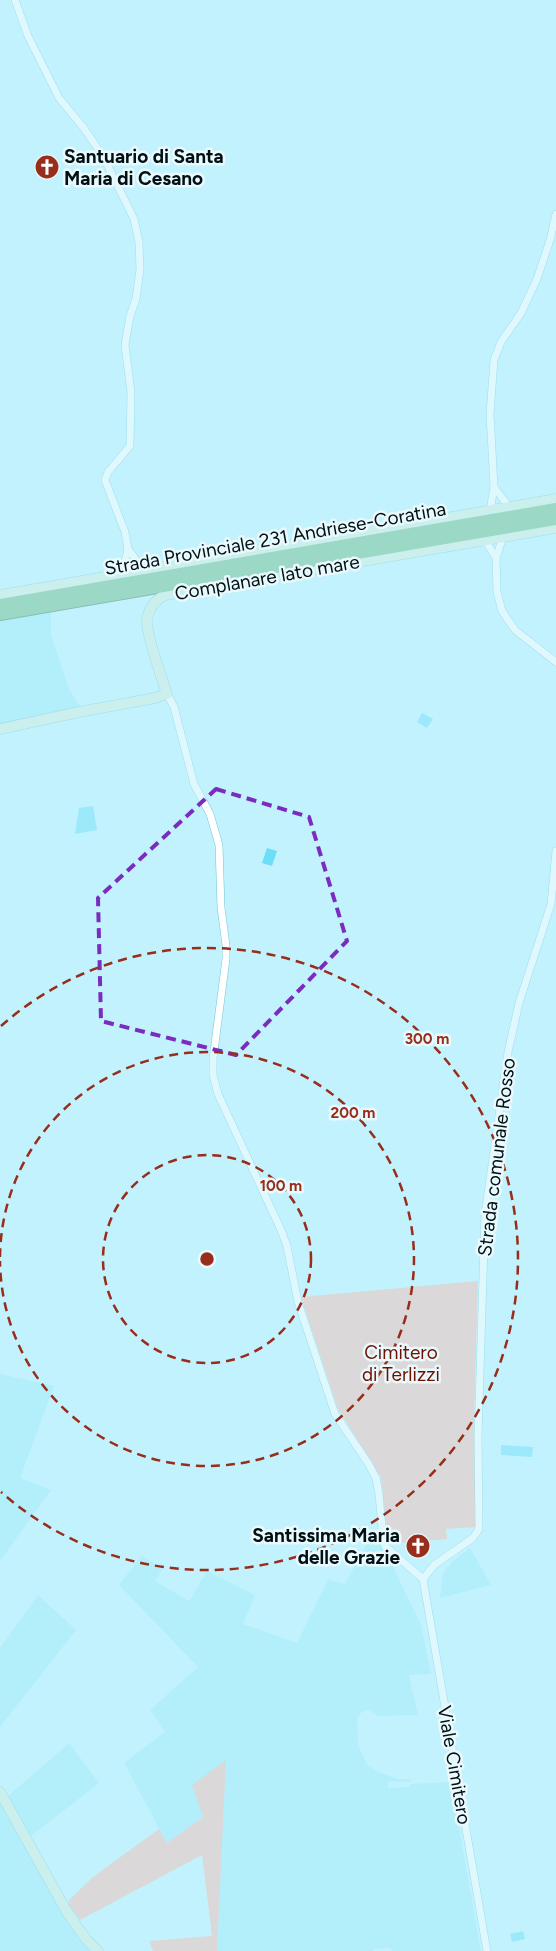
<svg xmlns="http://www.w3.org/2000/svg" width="556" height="1951" font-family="Figtree,sans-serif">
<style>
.built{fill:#9fe9f9}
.green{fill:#f6b8aa}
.water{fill:#6cdef5}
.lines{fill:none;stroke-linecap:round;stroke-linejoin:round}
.street-casing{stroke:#72c5d7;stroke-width:8}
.secondary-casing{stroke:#72c5d7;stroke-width:11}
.highway-casing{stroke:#467d5c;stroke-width:14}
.street{stroke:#fff;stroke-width:7}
.secondary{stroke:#d3eada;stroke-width:10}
.highway{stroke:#6bb883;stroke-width:12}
.marked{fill:none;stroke:#7b2cbf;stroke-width:4;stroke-dasharray:10 6;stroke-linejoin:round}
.ring{fill:none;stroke:#972d1a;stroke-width:2.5;stroke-dasharray:9 6}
.labels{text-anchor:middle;stroke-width:5;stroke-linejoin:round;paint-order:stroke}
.poi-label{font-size:19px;font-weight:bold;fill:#001015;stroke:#e9f9fc;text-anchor:start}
.street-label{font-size:19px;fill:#001015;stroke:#e9f9fc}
.park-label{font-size:19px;fill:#701000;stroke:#e9f9fc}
.centre{fill:#972d1a;stroke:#e9f9fc;stroke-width:2.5}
.ring-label{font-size:15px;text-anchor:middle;font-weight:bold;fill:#972d1a;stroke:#e9f9fc;stroke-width:5;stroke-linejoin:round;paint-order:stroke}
</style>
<rect width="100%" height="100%" fill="#c2f2fd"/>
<g class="built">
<path d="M51,610V635L69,689L81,708L0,725V619Z"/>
<path d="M0,1374L54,1386L20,1478L51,1490L0,1561Z"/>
<path d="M370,1538L380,1540L421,1625L431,1674L409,1675L418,1715L379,1716L369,1710L362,1712L357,1718L358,1745L367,1765L380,1773L398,1779H410L411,1782L388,1781V1788L410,1787L411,1784L451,1782L481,1951H392L390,1948L373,1949V1951H217L226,1760L203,1817L167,1843L124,1763L165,1732L150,1710L198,1667L119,1585L142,1555L162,1570L155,1581L189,1601L207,1571L255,1595L243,1624L297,1643L328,1580L345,1584Z"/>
<path d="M470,1548L491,1585L440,1598L443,1573L454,1560Z"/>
<path d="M38,1595L76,1630L0,1727V1648Z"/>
<path d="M69,1743L99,1783L31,1836L8,1796Z"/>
<path d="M0,1792L67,1912L98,1951H0Z"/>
</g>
<g class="green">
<path d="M478,1281L474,1422L476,1474L475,1527L446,1529L447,1539L425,1541L426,1549L423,1550V1554H414V1551H410L409,1542L388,1544L381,1477L338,1409L301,1297Z"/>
<path d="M226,1760L217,1951H153L149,1941L212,1936L202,1855L80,1920L69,1905V1900L93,1877L159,1829L167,1843L203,1817L192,1785Z"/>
</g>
<g class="water">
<path d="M422,713L433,719L427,728L417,722Z"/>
<path d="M93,806L97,830L75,834L79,808Z"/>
<path d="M267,848L277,851L272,866L262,863Z"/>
<path d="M501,1445L533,1447L532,1457L501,1455Z"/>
<path d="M523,1931L525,1939L512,1942L510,1934Z"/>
</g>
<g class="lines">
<defs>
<g id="street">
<path d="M15,0L28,36L59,98L83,127L103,156L134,219L139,242L140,269L136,299L130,316L125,345L131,392L130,446L108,472L105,480L125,532L128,549L122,574"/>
<path d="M494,487L509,507"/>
<path d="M490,511L494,487L490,414L494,360L501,342L521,313L537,279L550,240L556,214"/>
<path d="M503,537L496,558L497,592L502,611L515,630L556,662"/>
<path d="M485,540L496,558"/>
<path d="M128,549L144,570"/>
<path d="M167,694L174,707L194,784L210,814L219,845L221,908L226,945V959L213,1059V1075L218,1094L281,1230L287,1246L298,1302L335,1414L368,1463L376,1478L379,1494L383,1539L385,1546L423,1579"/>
<path d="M423,1579L434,1565L473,1538L479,1529L478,1437L485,1214L508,1052L519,1003L551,904L556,851"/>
<path d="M423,1579L487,1951"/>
</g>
<g id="secondary">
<path d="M0,595L556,499"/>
<path d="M0,729L79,712L155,698L167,694C162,679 145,632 147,619C149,608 155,600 165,595L556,528"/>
<path d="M0,1792L67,1912L86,1939L98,1951"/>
</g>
<g id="highway">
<path d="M0,605L556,509"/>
<path d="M0,614L556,519"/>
</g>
</defs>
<use href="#street" class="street-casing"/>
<use href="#secondary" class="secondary-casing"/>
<use href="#highway" class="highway-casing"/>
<use href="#street" class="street"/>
<use href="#secondary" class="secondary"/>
<use href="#highway" class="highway"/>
</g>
<path d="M0 0H556V1951H0ZM216,789L309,817L347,941L236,1055L101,1021L98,898Z" fill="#c2f2fd" fill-opacity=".55" fill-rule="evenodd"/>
<path class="marked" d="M216,789L309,817L347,941L236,1055L101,1021L98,898Z"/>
<g class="ring">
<circle cx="207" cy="1259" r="104"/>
<path d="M0 1257A207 207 0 1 1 0 1261"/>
<path d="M1 1026A311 311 0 1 1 1 1492"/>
</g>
<defs>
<symbol id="church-disc" viewBox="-11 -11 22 22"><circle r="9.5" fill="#972d1a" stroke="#e9f9fc"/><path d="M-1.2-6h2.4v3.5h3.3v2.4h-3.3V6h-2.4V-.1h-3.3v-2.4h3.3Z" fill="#fff"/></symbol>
</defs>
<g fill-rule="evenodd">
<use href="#church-disc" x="33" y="153" width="28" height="28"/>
<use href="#church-disc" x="404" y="1532" width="28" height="28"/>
</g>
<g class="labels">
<g class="poi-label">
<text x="64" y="163">Santuario di Santa<tspan x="64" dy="22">Maria di Cesano</tspan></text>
<text x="400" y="1542" text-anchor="end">Santissima Maria<tspan x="400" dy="22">delle Grazie</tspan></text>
</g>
<g class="street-label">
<text transform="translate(275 538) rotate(-10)" y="7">Strada Provinciale 231 Andriese-Coratina</text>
<text transform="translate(267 577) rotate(-10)" y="7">Complanare lato mare</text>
<text transform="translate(496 1157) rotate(-83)" y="7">Strada comunale Rosso</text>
<text transform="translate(455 1765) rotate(80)" y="7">Viale Cimitero</text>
</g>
<g class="park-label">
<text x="401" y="1359">Cimitero<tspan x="401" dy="22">di Terlizzi</tspan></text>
</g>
</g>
<circle cx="207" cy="1259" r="8" class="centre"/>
<g class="ring-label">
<text x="427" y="1044">300 m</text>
<text x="353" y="1118">200 m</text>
<text x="281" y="1191">100 m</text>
</g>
</svg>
